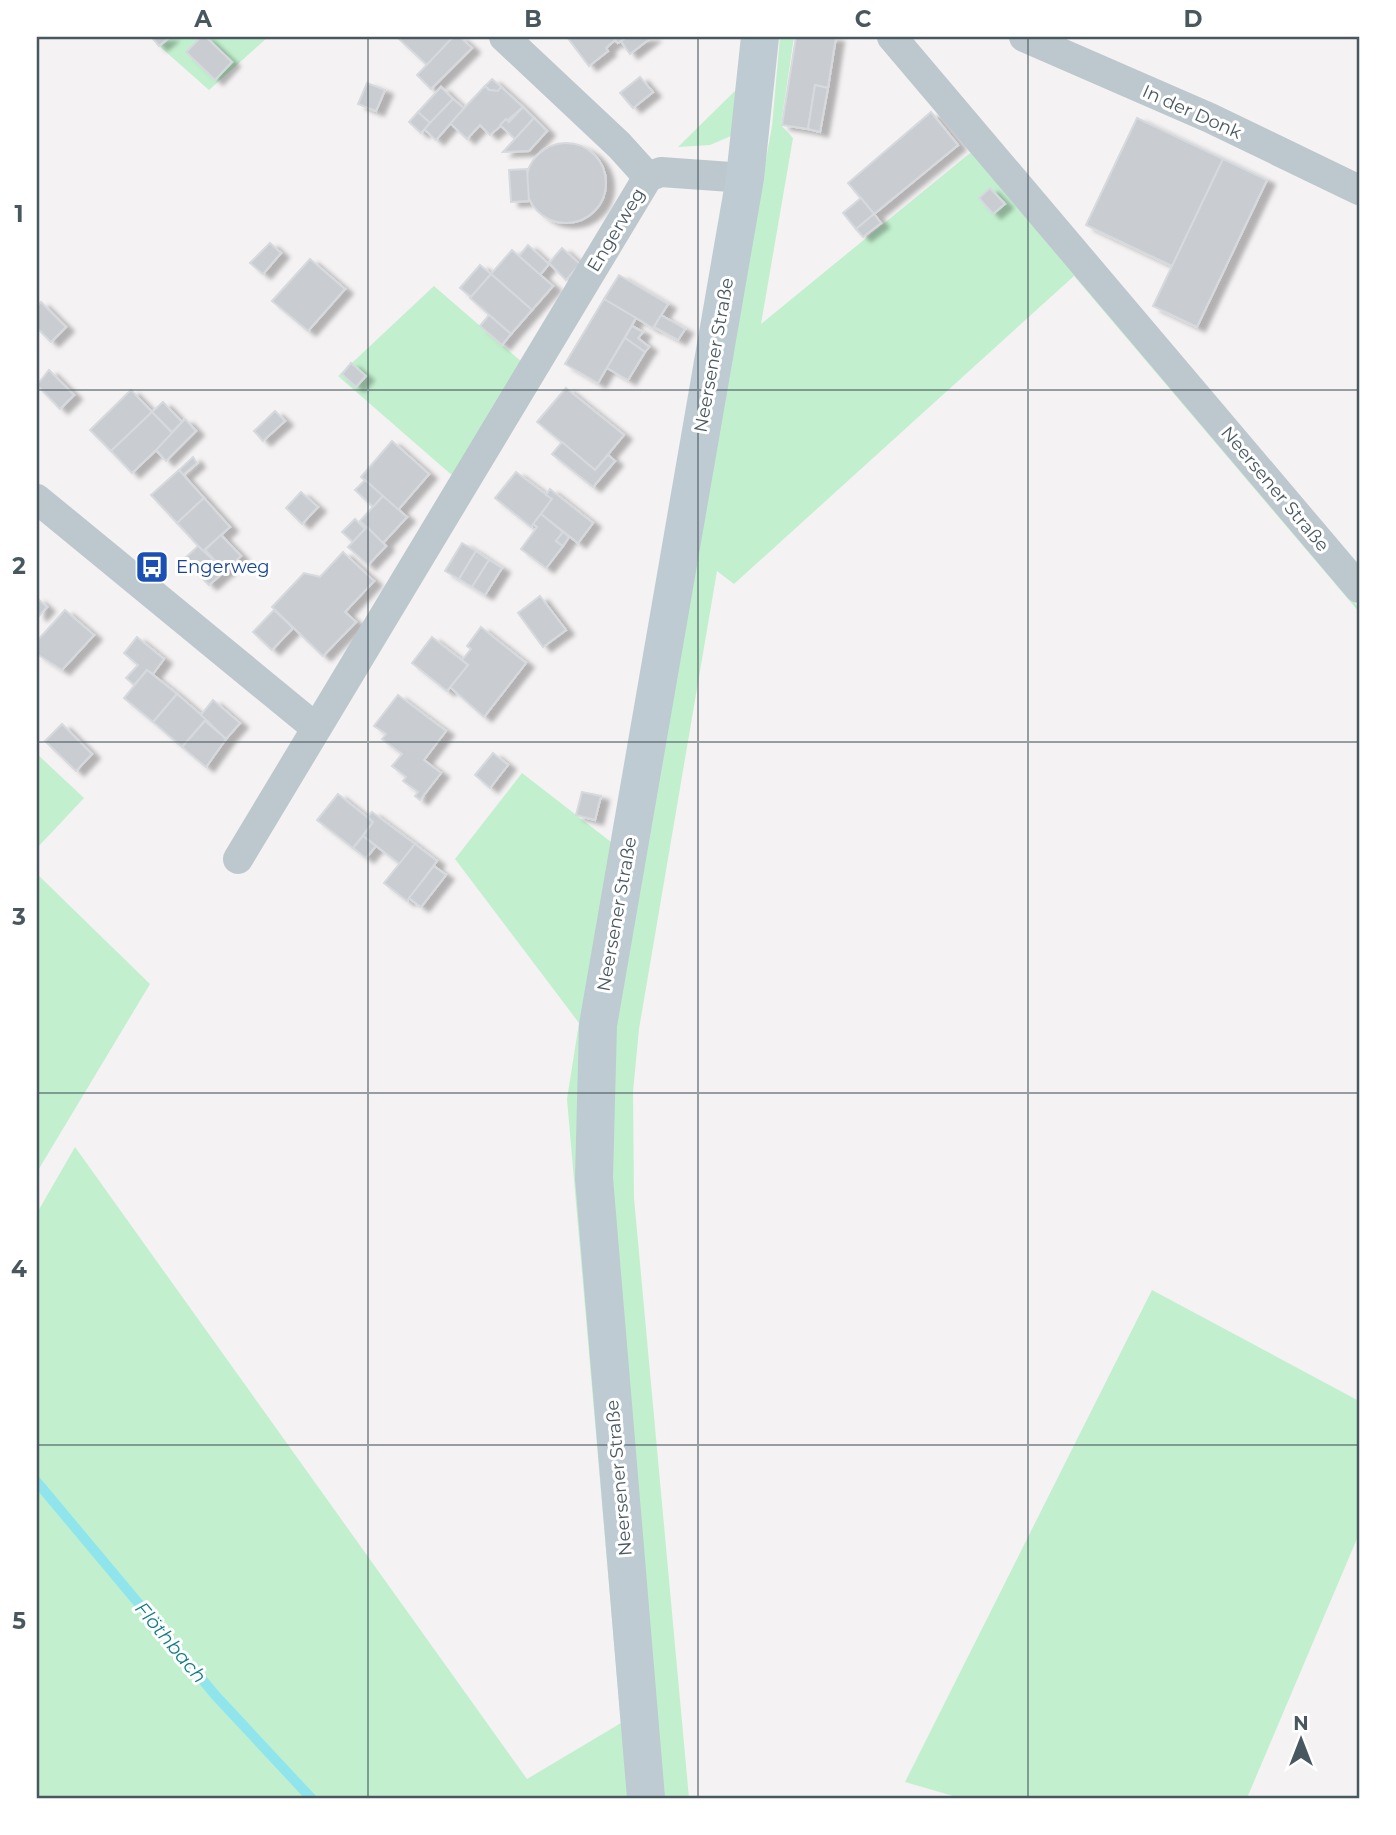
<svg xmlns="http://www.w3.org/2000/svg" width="1396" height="1835" font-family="Montserrat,sans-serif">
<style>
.green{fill:#c2f0ce}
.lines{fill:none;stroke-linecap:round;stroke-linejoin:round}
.stream{stroke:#90e5ec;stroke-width:10}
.building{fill:#c9cdd1;stroke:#d6d9dd;stroke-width:2;filter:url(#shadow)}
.street{stroke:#bdc8ce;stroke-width:30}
.secondary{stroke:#becbd3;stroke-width:38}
.grid{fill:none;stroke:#49585f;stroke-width:2;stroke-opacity:0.55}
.labels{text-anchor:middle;stroke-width:6;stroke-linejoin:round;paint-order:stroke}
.street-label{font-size:18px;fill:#49585f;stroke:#fff}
.transit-label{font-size:18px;fill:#164399;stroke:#fff;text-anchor:start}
.water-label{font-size:19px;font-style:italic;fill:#0f7d87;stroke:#fff}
.neatline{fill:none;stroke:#49585f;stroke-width:2.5}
.grid-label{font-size:23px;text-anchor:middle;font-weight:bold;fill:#49585f}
</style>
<defs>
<filter id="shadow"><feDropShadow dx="8" dy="4.5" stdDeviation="2" flood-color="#0004"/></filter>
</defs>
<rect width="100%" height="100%" fill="#f4f2f2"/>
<g class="green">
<path d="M149,37H268L209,90Z"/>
<path d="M780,37H794L781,125L793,138L761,324L975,149L1093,284L1359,608V612L1074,276L734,584L717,571L639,1029L633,1092L634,1198L689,1798H661L605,1093L677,653L772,126Z"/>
<path d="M739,87L731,136L710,145L678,147Z"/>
<path d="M434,286L523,363L454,477L338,376Z"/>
<path d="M37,754L84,798L37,848Z"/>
<path d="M522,773L611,842L585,1028L635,1798H37V1213L75,1147L527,1779L621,1723L567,1099L579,1023L455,859Z"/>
<path d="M37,874L150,984L37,1172Z"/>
<path d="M1152,1290L1359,1401V1534L1247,1798H960L905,1782Z"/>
</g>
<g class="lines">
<path class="stream" d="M37,1482L216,1696L311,1798"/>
</g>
<g class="building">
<path d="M152,37H170L159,46Z"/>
<path d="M201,37H206L232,62L215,80L186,52Z"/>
<path d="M401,37H450L452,39L427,65L399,39Z"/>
<path d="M460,37L472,48L431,89L417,75L453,37Z"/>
<path d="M567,37H627L618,43L615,40L606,48L608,51L589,66Z"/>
<path d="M627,37H652L630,54L621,41Z"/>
<path d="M796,37H836L828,88L815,85L808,129L782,125Z"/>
<path d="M640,77L653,92L633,108L620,93Z"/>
<path d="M492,79L501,87L498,91L489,90L485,86Z"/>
<path d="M367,83L385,90L376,111L358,104Z"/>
<path d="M815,85L828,88L820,132L808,129Z"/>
<path d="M485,86L489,90L498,91L501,87L523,107L490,135L480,125L467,139L450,123Z"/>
<path d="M441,87L453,99L430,123L418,112Z"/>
<path d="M453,99L464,108L436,140L424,129Z"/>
<path d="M523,107L534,118L515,139L500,125L506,119L509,122Z"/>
<path d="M418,112L430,123L421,133L409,122Z"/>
<path d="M931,112L958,145L874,214L848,183Z"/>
<path d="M534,118L547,131L529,151L503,152Z"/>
<path d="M1137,118L1223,159L1172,266L1086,225Z"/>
<circle cx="566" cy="183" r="40"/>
<path d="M1223,159L1267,180L1197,327L1153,306Z"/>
<path d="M527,169L529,201L511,202L509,170Z"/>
<path d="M990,188L1005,204L993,214L979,198Z"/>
<path d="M861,198L874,214L856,229L843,213Z"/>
<path d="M874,214L881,223L863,237L856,229Z"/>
<path d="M270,243L281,253L263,274L250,263Z"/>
<path d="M528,245L549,264L540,275L519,256Z"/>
<path d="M562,248L580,264L566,280L549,263Z"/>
<path d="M512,250L553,286L532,310L491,274Z"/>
<path d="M310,259L345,289L308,331L272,301Z"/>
<path d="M480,265L491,274L471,297L460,288Z"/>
<path d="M491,274L532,310L511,334L470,298Z"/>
<path d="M619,275L668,304L653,328L604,299Z"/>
<path d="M604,299L636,318L598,383L565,364Z"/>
<path d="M41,302L66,327L51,342L37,328V306Z"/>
<path d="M489,315L511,334L502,345L480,326Z"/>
<path d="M661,315L685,329L678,340L654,327Z"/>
<path d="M632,326L643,332L638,338L649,347L645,352L625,338Z"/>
<path d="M625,338L645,352L628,380L607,368Z"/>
<path d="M351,363L366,376L356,387L342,374Z"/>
<path d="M49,370L74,395L60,409L37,385Z"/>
<path d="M566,388L624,435L595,470L537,422Z"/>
<path d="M131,390L152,412L111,451L90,430Z"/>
<path d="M163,402L182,422L172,432L152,412Z"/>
<path d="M275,411L285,421L263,441L254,431Z"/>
<path d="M152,412L173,434L132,473L111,451Z"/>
<path d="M185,419L196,431L166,461L156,450Z"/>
<path d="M392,441L429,474L398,510L361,477Z"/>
<path d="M562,442L595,470L608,455L615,461L593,487L552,454Z"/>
<path d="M193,457L197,463L183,475L179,470Z"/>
<path d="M179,470L204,498L177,523L151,495Z"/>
<path d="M516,472L552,499L531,527L495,498Z"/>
<path d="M365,480L383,496L373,507L355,490Z"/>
<path d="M550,489L593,523L578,543L541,514L552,499L546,495Z"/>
<path d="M301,492L318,507L302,524L286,508Z"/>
<path d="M383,496L407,517L383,543L360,521Z"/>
<path d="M204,498L230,527L203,551L177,523Z"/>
<path d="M541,514L563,532L556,541L563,546L546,568L521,549L537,527L533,524Z"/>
<path d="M355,519L365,529L353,542L342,532Z"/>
<path d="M367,527L386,546L368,565L348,547Z"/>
<path d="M563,532L569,537L563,546L556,541Z"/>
<path d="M221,535L241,556L225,571L205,550Z"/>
<path d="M462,543L476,551L459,579L445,571Z"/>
<path d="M198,546L225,571L209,585L184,559Z"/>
<path d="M476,551L489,560L472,587L459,579Z"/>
<path d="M343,552L374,581L345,612L356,622L323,656L272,607L304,573L320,577Z"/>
<path d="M489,560L502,568L485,595L472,587Z"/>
<path d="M540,596L566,630L543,647L518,613Z"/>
<path d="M37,598L47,607L39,616L37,614Z"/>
<path d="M65,610L94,635L62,670L37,654V641Z"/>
<path d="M274,610L293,628L272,650L253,632Z"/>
<path d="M481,627L526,663L484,717L450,687L468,665L462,660L471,649L467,646Z"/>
<path d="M137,637L164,659L153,674L147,670L134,685L126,678L138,665L124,653Z"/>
<path d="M432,637L468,665L447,691L412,663Z"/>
<path d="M147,670L177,694L153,722L124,698Z"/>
<path d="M177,694L206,719L182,747L153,722Z"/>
<path d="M398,695L446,731L424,760L441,773L420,800L415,796L418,792L403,781L406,777L392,766L402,754L382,739L386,734L374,726Z"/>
<path d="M213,700L240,723L226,739L201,715Z"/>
<path d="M205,721L226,739L206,767L182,747Z"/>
<path d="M62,724L92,754L76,771L45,741Z"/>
<path d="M493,753L508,765L490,788L475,775Z"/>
<path d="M582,792L601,796L595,820L576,815Z"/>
<path d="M338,794L373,822L353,848L317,820Z"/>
<path d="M372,812L415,844L400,864L363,836L373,822L368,817Z"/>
<path d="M363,836L376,846L366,858L353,848Z"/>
<path d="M415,844L437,861L407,901L384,883Z"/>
<path d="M434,866L446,875L421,907L409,898Z"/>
</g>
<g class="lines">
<g class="street">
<path d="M504,37L619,145L648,177"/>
<path d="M892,37L1359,588"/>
<path d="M1024,37L1210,118L1359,190"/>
<path d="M37,499L316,728"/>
<path d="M238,859L648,177L661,172L745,178"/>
</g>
<path class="secondary" d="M646,1798L594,1178L598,1025L745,178L760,37"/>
</g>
<path class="grid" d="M368,37V1798M698,37V1798M1028,37V1798M37,390H1359M37,742H1359M37,1093H1359M37,1445H1359"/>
<defs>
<symbol id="bus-square" viewBox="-11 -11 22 22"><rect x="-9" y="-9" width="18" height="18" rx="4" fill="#1a4fb4" stroke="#fff"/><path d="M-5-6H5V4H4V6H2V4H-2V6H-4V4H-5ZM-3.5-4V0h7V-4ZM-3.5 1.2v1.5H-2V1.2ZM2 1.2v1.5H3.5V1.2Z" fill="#fff"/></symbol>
</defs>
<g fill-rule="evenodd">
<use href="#bus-square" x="133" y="548" width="38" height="38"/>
</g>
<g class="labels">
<g class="street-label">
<text transform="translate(1192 112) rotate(24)" y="6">In der Donk</text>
<text transform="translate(616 230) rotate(-59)" y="6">Engerweg</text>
<text transform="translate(714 355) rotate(-80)" y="6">Neersener Straße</text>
<text transform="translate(1275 489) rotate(50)" y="6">Neersener Straße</text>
<text transform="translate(617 914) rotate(-80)" y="6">Neersener Straße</text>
<text transform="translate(619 1478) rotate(-95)" y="6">Neersener Straße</text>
</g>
<g class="transit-label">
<text x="176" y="573">Engerweg</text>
</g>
<g class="water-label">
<text transform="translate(171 1642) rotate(50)" y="7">Flöthbach</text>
</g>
</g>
<rect width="1396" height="1835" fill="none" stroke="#ffffff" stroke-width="77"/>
<g transform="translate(1301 1740)" stroke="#ffffff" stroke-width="5" paint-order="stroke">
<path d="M0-5L12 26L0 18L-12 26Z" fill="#49585f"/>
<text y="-10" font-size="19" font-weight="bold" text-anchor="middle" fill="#49585f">N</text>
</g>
<rect x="38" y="38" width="1320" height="1759" class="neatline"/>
<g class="grid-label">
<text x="203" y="27">A</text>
<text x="533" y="27">B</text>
<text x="863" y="27">C</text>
<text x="1193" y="27">D</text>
<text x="19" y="222">1</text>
<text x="19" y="574">2</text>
<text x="19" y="925">3</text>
<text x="19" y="1277">4</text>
<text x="19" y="1629">5</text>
</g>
</svg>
